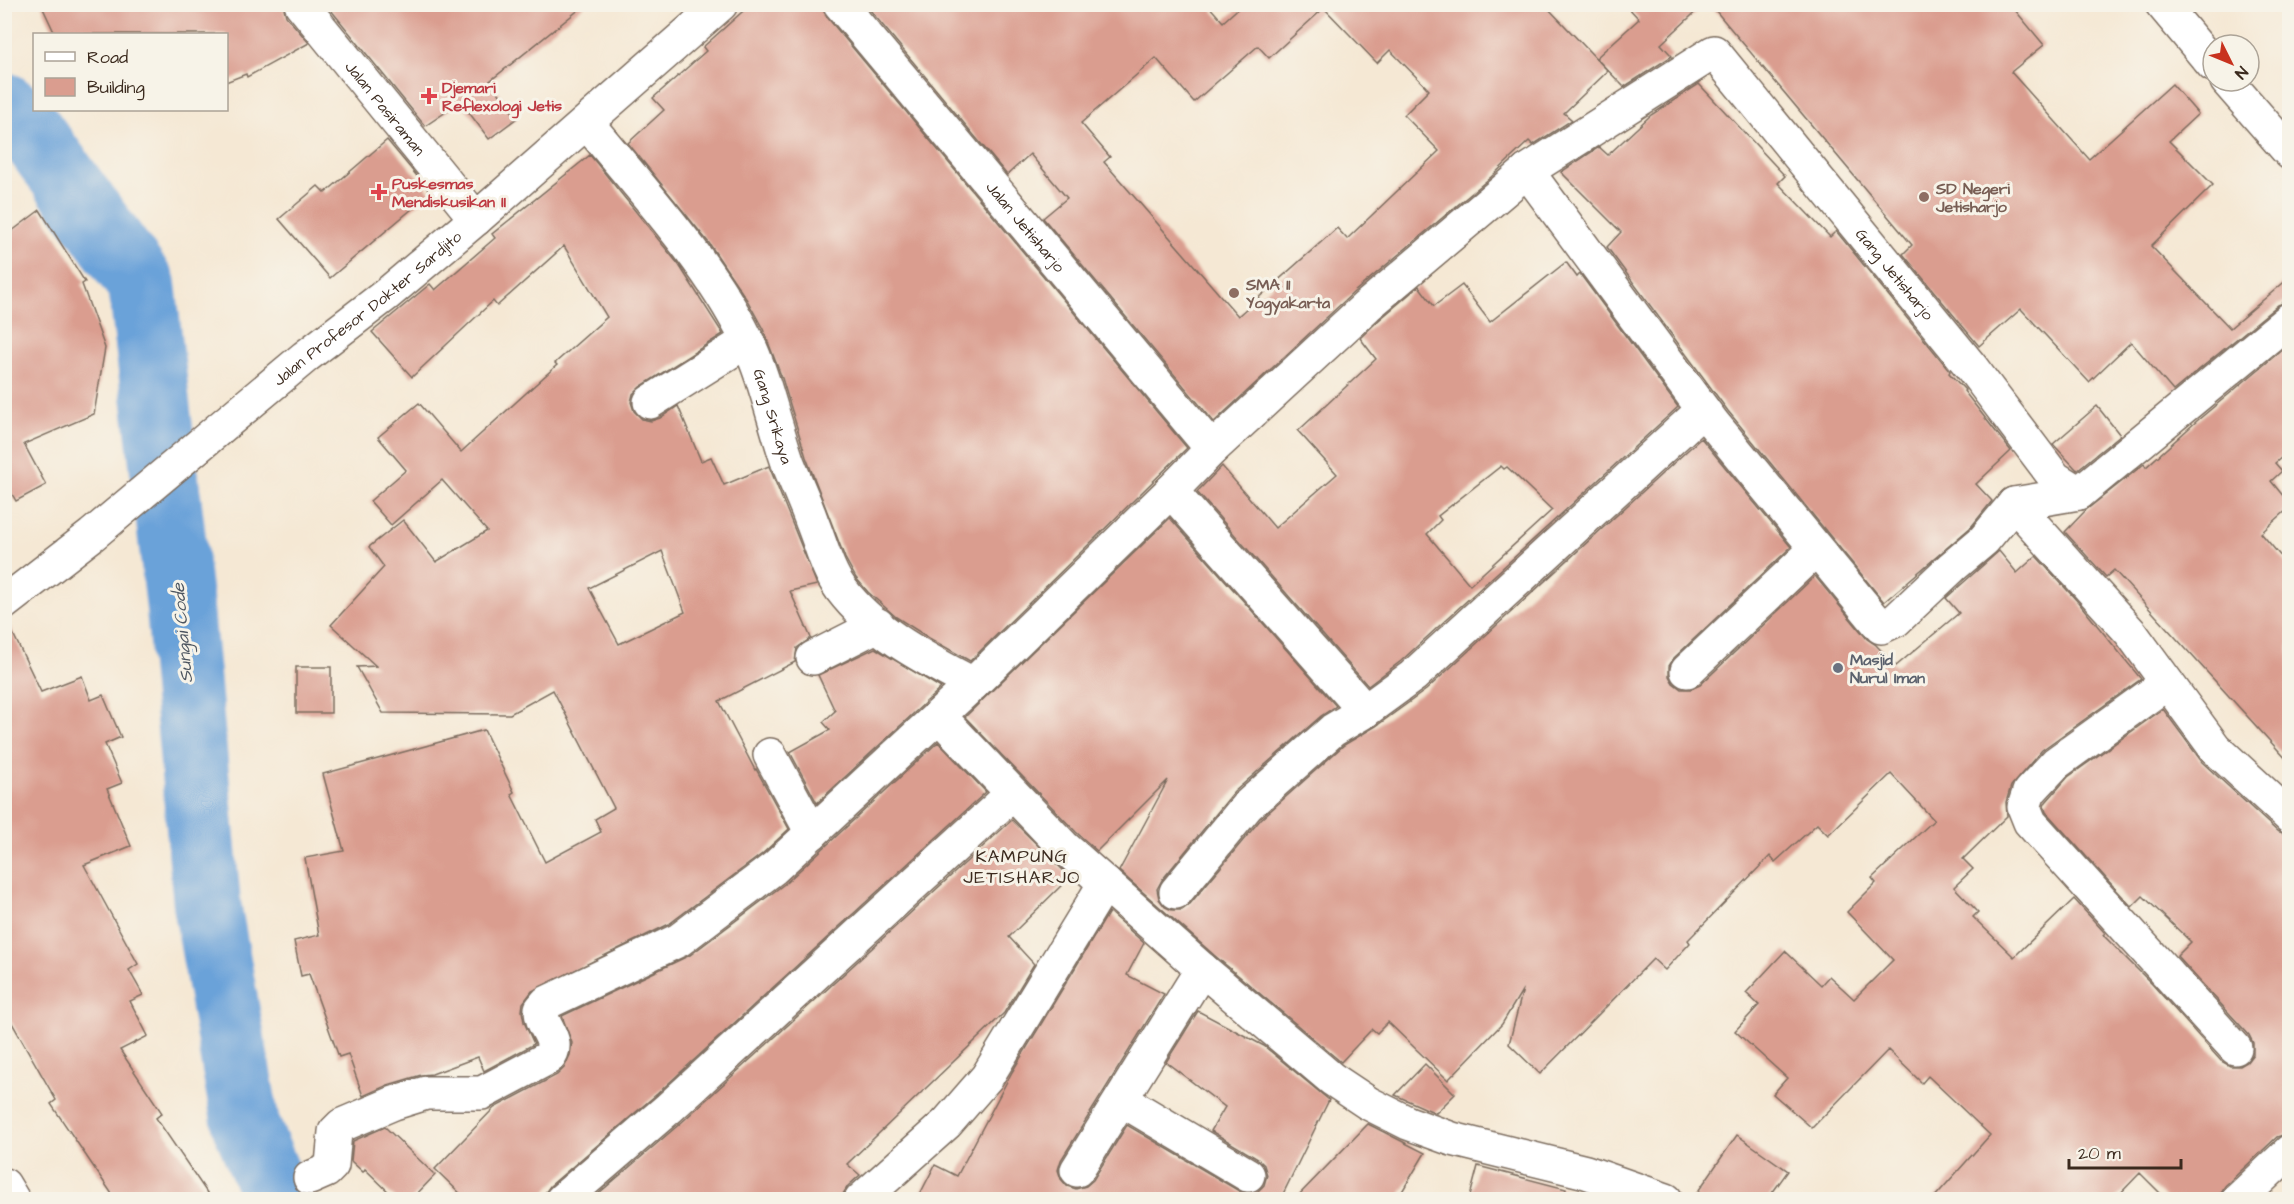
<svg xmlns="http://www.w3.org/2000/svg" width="2294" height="1204" font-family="'Architects Daughter',sans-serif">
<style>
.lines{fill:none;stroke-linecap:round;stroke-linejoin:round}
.river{stroke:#6aa2d9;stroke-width:68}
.building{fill:#da9d8f;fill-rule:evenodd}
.minor-casing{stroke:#7c6c5e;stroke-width:36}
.major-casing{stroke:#7c6c5e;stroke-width:36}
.minor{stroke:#fff;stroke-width:33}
.major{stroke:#fff;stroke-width:33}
.health-dot{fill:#e0444e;stroke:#f7f3e8;stroke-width:2}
.education-dot{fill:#8d6e63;stroke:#f7f3e8;stroke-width:2}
.worship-dot{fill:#6b7280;stroke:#f7f3e8;stroke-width:2}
.labels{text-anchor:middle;stroke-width:6;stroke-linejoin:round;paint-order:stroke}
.health-label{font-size:16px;font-weight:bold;fill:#be3a42;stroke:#f7f3e8;text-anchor:start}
.street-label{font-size:16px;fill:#3b2a1e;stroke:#f7f3e8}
.education-label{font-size:16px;font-weight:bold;fill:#785e54;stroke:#f7f3e8;text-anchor:start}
.worship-label{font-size:16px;font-weight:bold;fill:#5b616d;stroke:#f7f3e8;text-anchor:start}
.water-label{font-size:18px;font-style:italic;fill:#4b545f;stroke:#f7f3e8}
.neighbourhood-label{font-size:18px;letter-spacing:1.5px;fill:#3b2a1e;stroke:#f7f3e8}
</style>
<rect width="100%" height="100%" fill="#f7f3e8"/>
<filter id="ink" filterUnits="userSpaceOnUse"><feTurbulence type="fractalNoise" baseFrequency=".0167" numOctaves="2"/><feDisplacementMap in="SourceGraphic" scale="12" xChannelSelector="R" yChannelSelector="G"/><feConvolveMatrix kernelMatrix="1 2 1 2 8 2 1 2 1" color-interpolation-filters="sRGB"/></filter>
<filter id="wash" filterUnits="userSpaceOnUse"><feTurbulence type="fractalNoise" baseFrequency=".008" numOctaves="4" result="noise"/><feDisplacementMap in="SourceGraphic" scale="24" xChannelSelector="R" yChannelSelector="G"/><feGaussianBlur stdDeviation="1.35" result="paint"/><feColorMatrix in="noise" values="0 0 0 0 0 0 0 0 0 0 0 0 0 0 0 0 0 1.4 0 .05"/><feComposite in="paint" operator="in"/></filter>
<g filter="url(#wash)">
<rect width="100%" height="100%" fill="#f5e8d4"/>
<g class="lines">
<path class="river" d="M4,106L21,119L142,285L179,598L207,904L246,1125L277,1200"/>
</g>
<g id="blocks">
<g class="building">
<path d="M41,4H283L286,16L309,43L247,77L246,74L226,82V34H55Z"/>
<path d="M326,4H586L490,81L517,118L489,139L461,102L425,126Z"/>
<path d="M751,4H822L826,16L1187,448L970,661L929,638L896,617L868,592L856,578L845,558L806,457L782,378L763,329L747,300L709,243L628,143L664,110L653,98L706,51L703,47Z"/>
<path d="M865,4H1207L1223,22L1243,4H1544L1608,71L1564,113L1572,120L1533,145L1529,141L1491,177L1354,292L1214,422L1043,218L1067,198L1030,154L1007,175ZM1324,8L1377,63L1390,50L1429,90L1404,115L1439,151L1347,239L1337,228L1238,316L1104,162L1110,157L1081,123L1156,58L1194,102L1258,46L1269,58Z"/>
<path d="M1625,4H1704L1661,44L1672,56L1624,87L1596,58L1639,19Z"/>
<path d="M1710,4H2010L2044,45L2011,72L2089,159L2172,84L2198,114L2169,141L2213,185L2151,246L2230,328L2289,278V301L2278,305L2173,391L2131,342L2089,382L2021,309L1979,346L1903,254L1912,245Z"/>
<path d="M1699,84L1785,176L1778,183L1830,237L1836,231L1950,371L1949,373L1965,390L1964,391L2011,451L1976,484L1992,501L1971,527L1884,602L1728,411L1607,247L1621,232L1561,172L1599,147L1608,155L1651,115Z"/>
<path d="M387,140L431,193L330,278L279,219L318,186L325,193Z"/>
<path d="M590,155L679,265L723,334L640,387L633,394L631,402L634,411L642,419L651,421L660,418L678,406L701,461L711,457L724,485L769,466L817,585L790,591L811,638L797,648L795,662L719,701L755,770L756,769L789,829L762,854L669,924L532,991L523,1003L522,1011L524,1022L534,1044L484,1071L478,1057L432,1074L421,1075L388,1085L363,1096L348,1054L339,1057L309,974L301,976L294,941L319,935L305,858L344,851L323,774L484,730L514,792L511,794L545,862L601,832L595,819L614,808L553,690L510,714L383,713L357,667L376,666L331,625L384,567L369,547L403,520L436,562L487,531L442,480L391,525L370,501L406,470L378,437L419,403L461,452L557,365L555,363L607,317L564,246L497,306L493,301L412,377L372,332L430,284L435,290L495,238L492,234ZM662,551L685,612L619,644L589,588Z"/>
<path d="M40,210L85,282L82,284L105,348L94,414L24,444L46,485L16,501L4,480V237Z"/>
<path d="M1566,262L1577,277L1580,274L1678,407L1401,661L1368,686L1197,492L1222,466L1275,528L1337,474L1298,431L1376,359L1360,338L1379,320L1419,286L1434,306L1462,285L1490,322ZM1501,466L1504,469L1507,467L1552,510L1470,585L1427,534L1441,520L1438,516Z"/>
<path d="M2289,344V451L2275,463L2282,471L2271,481L2289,503V508L2261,533L2289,566V762L2114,570L2106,577L2065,532L2086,510L2144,464L2146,467L2198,420Z"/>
<path d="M2097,406L2120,435L2077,470L2053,444Z"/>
<path d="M1701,438L1791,547L1674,658L1669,666V676L1673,683L1681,689H1691L1700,685L1815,576L1867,639L1876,645L1896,666L1959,613L1946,598L1999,551L2017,573L2036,556L2078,602L2141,679L2042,750L2011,786L2006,802L2007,816L1963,859L1973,869L1954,887L1978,912L1973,917L2014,957L2074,899L2105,933L2103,935L2152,984L2221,1061L2230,1066H2240L2247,1062L2253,1054V1043L2249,1035L2177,956L2191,942L2143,896L2132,907L2046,812L2044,806L2046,802L2068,777L2163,709L2202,762L2277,831L2289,835V1133L2277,1137L2225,1186L2220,1194V1200H2167L2140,1173L2114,1200H1932L1990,1135L1928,1076L1922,1083L1888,1050L1812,1128L1773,1094L1787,1078L1735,1031L1759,1005L1746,993L1785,951L1821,985L1829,976L1854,999L1893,960L1847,912L1876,883L1872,878L1934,820L1891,774L1828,835L1817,824L1775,862L1770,856L1688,940L1690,943L1665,970L1653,959L1540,1074L1509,1044L1523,989L1502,1024L1448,1080L1388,1022L1377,1033L1372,1029L1341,1062L1214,955L1119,871L1168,780L1097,851L1076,832L965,717L1170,518L1336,706L1321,716L1234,792L1162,880L1157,889L1159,899L1165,907L1172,910H1182L1190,904L1261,819L1344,745L1376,726L1426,690Z"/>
<path d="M4,621H7L41,692L82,676L91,700L103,695L121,737L105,744L122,783L107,789L131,846L84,865L138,964L129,970L143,995L130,1001L148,1036L120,1050L162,1113L156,1118L212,1200H116L51,1104L56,1100L4,1009Z"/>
<path d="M875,648L941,688L817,803L790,752L830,730L823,722L835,711L818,675Z"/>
<rect x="296" y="667" width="35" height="46"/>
<path d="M938,742L986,792L657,1094L550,1186L545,1193L544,1200H467L435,1169L494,1108L557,1075L564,1068L570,1055L572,1043L562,1016L690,955L787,882Z"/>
<path d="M1012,820L1070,877L1009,937L1034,964L1004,1013L847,1164L860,1175L848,1186L843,1194V1200H591L682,1122Z"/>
<path d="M1109,912L1144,943L1127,975L1164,994L1061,1160L1058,1170L1061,1179L1067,1186L1076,1189L1086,1186L1093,1180L1127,1125L1239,1191L1247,1194L1257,1192L1264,1185L1267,1175L1264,1165L1258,1159L1211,1131L1225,1107L1166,1062L1198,1011L1264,1046L1329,1100L1280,1200H917L935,1165L957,1176L1012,1072Z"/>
<path d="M1425,1064L1455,1094L1436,1113L1395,1095Z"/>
<path d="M1368,1124L1425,1153L1397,1200H1294Z"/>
<path d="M385,1127L435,1175L411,1200H397L365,1169L363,1172L351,1161L353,1141Z"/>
<path d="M1737,1135L1788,1171L1767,1200H1692Z"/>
<path d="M1478,1166L1566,1189L1565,1200H1469Z"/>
</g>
</g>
</g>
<g filter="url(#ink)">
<use href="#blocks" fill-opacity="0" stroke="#7c6c5e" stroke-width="1.5"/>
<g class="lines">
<defs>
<g id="minor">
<path id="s1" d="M301,4L476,219"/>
<path id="s2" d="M840,4L1212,449"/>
<path id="s3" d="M587,123C641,189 709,262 746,338C765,377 774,423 788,463C796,483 805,502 812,522C821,544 827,570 841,589C874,633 926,659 973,684"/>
<path d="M1527,171L1713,423L1881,627L1896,620L1952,567L1984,540L2014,504L2079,493"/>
<path d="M650,402L747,341"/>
<path d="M1171,491L1365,711L1333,730L1247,806L1176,892"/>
<path d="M2014,504L2131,633L2215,748L2290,817"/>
<path id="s4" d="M4,603L92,535L305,357L387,294L476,219L721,4"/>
<path d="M813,658L878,625"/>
<path d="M1687,671L1816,549"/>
<path d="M2167,683L2056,763L2029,792L2024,807L2030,822L2235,1048"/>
<path d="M1365,711L1413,676L1703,410"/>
<path d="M939,716L1063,846L1202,969L1332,1079L1368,1103L1408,1123L1452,1139L1586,1172L1666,1200"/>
<path d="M770,755L812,833"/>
<path d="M1122,1100L1248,1175"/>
<path d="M1077,1170L1202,969"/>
<path id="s5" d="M310,1178L326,1171L332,1165L335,1132L342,1125L394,1103L426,1093H482L548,1058C563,1040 540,1028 541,1009L546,1003L679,940L774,868L973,684L1171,491L1212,449L1367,306L1527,171L1714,52L1972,368L2055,478L2079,493L2290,319"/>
<path d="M4,1185L13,1200"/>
<path d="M562,1200L669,1108L1012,794"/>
<path d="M861,1200L947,1123L987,1077L1105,883"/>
<path d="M2238,1200L2290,1151"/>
</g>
<g id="major">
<path d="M2162,4L2213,65"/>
<path d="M2227,81L2290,153"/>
</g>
</defs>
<use href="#minor" class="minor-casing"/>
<use href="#major" class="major-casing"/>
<use href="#minor" class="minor"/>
<use href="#major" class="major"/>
</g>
</g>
<g class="health-dot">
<path d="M426 87h6v6h6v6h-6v6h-6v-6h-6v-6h6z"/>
<path d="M376 183h6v6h6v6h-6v6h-6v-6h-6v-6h6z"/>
</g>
<g class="education-dot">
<circle cx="1924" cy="197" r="6"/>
<circle cx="1234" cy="293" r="6"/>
</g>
<circle class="worship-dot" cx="1838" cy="668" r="6"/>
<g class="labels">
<g class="health-label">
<text x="442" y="93">Djemari<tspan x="442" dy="18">Reflexologi Jetis</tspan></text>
<text x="392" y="189">Puskesmas<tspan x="392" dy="18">Mendiskusikan II</tspan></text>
</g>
<g class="street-label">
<text dy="6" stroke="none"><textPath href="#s1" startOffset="134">Jalan Pasiraman</textPath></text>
<text dy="6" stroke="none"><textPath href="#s2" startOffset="290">Jalan Jetisharjo</textPath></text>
<text dy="6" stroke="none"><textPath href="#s5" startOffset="2151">Gang Jetisharjo</textPath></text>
<text dy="6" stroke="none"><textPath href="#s4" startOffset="468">Jalan Profesor Dokter Sardjito</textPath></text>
<text dy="6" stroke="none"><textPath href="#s3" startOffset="351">Gang Srikaya</textPath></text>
</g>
<g class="education-label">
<text x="1936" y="194">SD Negeri<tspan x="1936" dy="18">Jetisharjo</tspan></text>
<text x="1246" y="290">SMA 11<tspan x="1246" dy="18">Yogyakarta</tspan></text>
</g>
<g class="worship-label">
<text x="1850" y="665">Masjid<tspan x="1850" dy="18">Nurul Iman</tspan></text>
</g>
<g class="water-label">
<text transform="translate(182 633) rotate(-95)" y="6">Sungai Code</text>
</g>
<g class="neighbourhood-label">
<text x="1022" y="862">KAMPUNG<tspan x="1022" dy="21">JETISHARJO</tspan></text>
</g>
</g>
<rect width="2294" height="1204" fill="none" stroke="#f7f3e8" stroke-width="24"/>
<rect x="33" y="33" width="195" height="78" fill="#f7f3e8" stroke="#aca397" stroke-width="1.5"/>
<rect x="45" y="52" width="30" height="9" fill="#ffffff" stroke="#aca397" stroke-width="1.5"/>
<text x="87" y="63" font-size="18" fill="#3b2a1e">Road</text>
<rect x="45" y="78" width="30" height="18" fill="#da9d8f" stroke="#aca397" stroke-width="1.5"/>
<text x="87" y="93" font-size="18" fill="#3b2a1e">Building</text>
<g transform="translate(2231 63) rotate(133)"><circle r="28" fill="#f7f3e8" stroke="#aca397" stroke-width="1.5"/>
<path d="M0-4.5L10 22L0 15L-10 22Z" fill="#c8321e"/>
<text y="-9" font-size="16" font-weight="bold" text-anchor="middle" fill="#3b2a1e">N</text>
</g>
<path d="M2069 1159v9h112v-9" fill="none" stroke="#3b2a1e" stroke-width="3"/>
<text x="2078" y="1159" font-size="18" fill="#3b2a1e" stroke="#f7f3e8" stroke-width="4.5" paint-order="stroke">20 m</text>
</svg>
